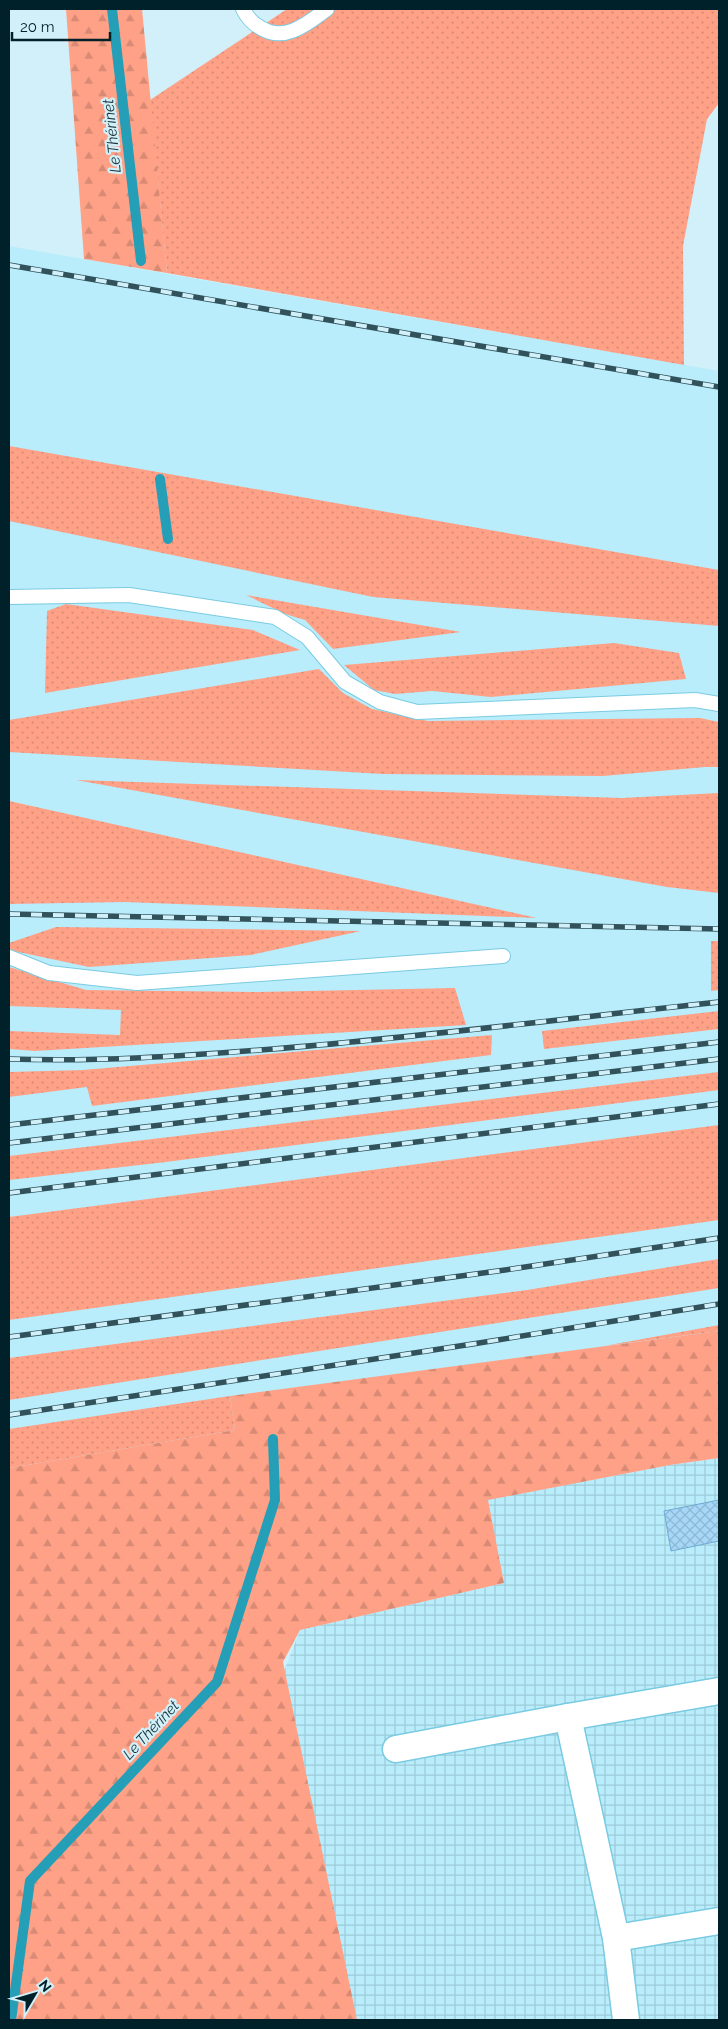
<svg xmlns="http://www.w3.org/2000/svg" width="728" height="2029" font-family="Raleway,sans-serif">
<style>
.built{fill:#b9edfc}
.industrial{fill:url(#industrial-grid)}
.grass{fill:url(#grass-dots)}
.forest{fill:url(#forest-firs)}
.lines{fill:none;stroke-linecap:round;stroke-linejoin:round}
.stream{stroke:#259eb8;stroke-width:10}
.building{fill:url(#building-cross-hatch);stroke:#6eabd2}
.lane-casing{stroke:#7acbe1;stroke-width:16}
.street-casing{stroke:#7acbe1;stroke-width:29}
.lane{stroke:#fff;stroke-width:14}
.street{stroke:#fff;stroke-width:26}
.rail-casing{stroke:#31525a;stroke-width:5.5}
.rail{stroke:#d2f0f9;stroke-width:4;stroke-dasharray:11;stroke-linecap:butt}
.labels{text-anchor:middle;stroke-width:4.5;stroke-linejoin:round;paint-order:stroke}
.water-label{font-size:15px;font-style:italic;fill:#183137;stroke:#d2f0f9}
</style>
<defs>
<pattern id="industrial-grid" width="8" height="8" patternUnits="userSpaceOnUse" patternTransform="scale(1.25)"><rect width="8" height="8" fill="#b9edfc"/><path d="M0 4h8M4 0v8" fill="none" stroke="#9dcbd8"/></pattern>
<pattern id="grass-dots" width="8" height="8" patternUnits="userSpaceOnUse" patternTransform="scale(1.25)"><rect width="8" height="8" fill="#ffa186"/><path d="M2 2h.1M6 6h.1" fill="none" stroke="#d98a74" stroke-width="1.8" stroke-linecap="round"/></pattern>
<pattern id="forest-firs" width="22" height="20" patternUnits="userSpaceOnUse" patternTransform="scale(1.25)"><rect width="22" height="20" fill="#ffa186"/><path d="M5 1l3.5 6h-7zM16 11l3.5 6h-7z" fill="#d98a74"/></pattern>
<pattern id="building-cross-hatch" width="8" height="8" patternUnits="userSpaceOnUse" patternTransform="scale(1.25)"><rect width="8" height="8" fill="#a6d7f7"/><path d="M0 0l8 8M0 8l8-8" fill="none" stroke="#8db8d4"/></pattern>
</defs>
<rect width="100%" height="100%" fill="#d2f0f9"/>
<path class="built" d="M9,246L719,371V1351L9,1468Z"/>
<path class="industrial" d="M719,1458V2020H351L284,1671L300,1630L504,1583L487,1500L670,1465Z"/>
<g class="grass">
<path d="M287,9H719V103L707,119L683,246L684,365L167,273L150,100Z"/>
<path d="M9,446L719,570V626L373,597L9,521Z"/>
<path d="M246,595L461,632L333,649L305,620L285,614Z"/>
<path d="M66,604L253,630L300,650L45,693L47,611Z"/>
<path d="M614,643L679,653L686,679L491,697L432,691L395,694L374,690L344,665Z"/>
<path d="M319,669L343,693L372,709L428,721L700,718L719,722V767H705L603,776L383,774L9,752V720Z"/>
<path d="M76,780L622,798L719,793V893L667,887Z"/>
<path d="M9,801L537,918L125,902L9,904Z"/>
<path d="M56,927L361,931L251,955L89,967L9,950V943Z"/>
<path d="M711,941H719V990L711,991Z"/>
<path d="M9,967L86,990L258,992L455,988L466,1025L35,1051L9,1049V1031L120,1035L121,1010L9,1006Z"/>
<path d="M719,1011V1029L544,1049L542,1031Z"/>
<path d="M492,1035L491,1055L92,1106L87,1087L9,1097V1072L83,1070Z"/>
<path d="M719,1072V1090L166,1162L9,1180V1156Z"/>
<path d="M719,1125V1220L9,1320V1217Z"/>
<path d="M719,1259V1288L9,1400V1358L527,1290Z"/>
<path d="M719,1325V1331L604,1346Z"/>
<path d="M230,1396L235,1430L9,1468V1429Z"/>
</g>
<g class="forest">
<path d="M66,9H142L167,273L84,259Z"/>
<path d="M719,1331V1458L670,1465L488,1500L504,1583L300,1630L283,1662L357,2020H9V1468L235,1430L230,1396Z"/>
</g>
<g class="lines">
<g class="stream">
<path d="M112,9L141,261"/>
<path d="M160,479L168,539"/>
<path d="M11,2020L30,1881L217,1682L275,1500L273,1439"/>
</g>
</g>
<path class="building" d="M719,1500V1541L671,1551L664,1511Z"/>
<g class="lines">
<defs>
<g id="lane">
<path d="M243,9C247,17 253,24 261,28C285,43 308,23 327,9"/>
<path d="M9,597L129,595L275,617L307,637L345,682L380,702L417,712L695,700L719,704"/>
<path d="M9,957L49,973L137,983L503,956"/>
</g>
<g id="street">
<path d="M396,1749L568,1717"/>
<path d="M616,1938L719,1921"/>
<path d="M626,2020L616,1938L568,1717L719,1691"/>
</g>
</defs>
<use href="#lane" class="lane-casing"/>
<use href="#street" class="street-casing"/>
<use href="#lane" class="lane"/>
<use href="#street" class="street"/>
<defs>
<g id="rail">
<path d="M9,265L719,387"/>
<path d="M9,914L719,929"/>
<path d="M9,1059C97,1062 185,1056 273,1049C422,1037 570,1018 719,1002"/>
<path d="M9,1125L719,1042"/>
<path d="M9,1143L719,1059"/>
<path d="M9,1193L719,1104"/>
<path d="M9,1337L505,1270L719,1238"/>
<path d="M9,1415L479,1343L719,1304"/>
</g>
</defs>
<use href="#rail" class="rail-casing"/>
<use href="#rail" class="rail"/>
</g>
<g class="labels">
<g class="water-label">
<text transform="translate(112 136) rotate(-96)" y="5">Le Thérinet</text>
<text transform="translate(151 1730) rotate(-47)" y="5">Le Thérinet</text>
</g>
</g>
<rect width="728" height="2029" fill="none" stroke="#002129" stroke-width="20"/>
<g transform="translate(35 1994) rotate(52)" stroke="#d2f0f9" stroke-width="4" paint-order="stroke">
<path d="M0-4L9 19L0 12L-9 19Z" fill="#002129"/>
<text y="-8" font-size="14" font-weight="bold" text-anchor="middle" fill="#002129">N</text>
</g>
<path d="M12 32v8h98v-8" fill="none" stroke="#002129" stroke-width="2.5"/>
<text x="20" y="32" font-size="15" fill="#002129" stroke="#d2f0f9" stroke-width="4" paint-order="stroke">20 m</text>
</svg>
